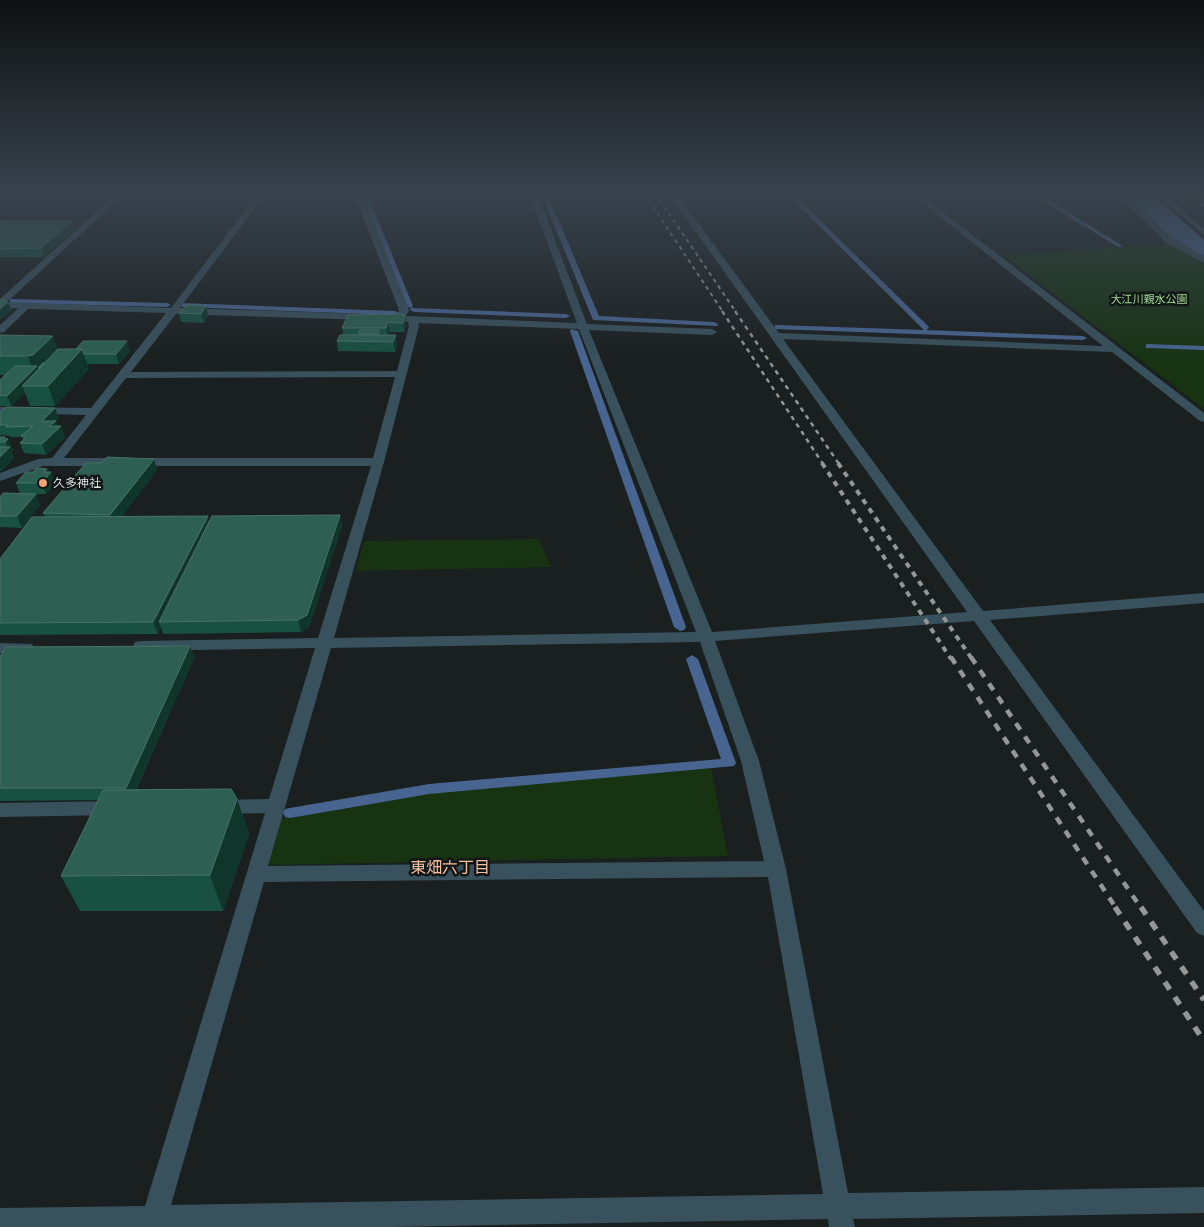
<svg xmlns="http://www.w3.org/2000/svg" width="1204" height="1227" font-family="Helvetica,'Noto Sans JP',sans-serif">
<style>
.green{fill:#173312}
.water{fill:#486592}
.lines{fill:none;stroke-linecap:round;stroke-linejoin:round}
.stream{fill:#486592;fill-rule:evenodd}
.service{fill:#38515d;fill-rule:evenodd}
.minor{fill:#38515d;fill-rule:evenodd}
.rail-far4{stroke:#949797;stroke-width:2;stroke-dasharray:4 4;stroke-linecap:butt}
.rail-far3{stroke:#949797;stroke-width:2.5;stroke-dasharray:4.5 4.5;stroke-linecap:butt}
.rail-far2{stroke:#949797;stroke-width:4;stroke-dasharray:5.5 5.5;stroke-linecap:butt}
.rail-far1{stroke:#949797;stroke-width:4.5;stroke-dasharray:8 8;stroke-linecap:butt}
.rail{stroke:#949797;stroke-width:5.5;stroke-dasharray:9 9;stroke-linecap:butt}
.wall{fill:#185041}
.shaded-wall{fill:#10362c}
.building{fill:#2d5f52;stroke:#487368}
.poi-dot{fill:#efa377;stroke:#111616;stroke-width:2}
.labels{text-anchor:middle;stroke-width:5;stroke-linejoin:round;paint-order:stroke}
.far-park-label{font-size:11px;fill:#9ed792;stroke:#111616}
.poi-label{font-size:12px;fill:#dcdfdf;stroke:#111616;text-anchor:start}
.near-neighbourhood-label{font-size:16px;fill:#f9bf9f;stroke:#111616}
</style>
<rect width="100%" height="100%" fill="#1a1f1f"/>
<g class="green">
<path d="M1169,193H1204V203H1181Z"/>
<path d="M1170,244L1204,262V409L1003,255Z"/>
<path d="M539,539L551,567L356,571L364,541Z"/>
<path d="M711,767L728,856L268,865L281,820L289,816L428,792Z"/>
</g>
<path class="water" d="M1125,193H1151L1204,240V257L1172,238Z"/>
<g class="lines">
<g class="stream">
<path d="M361,193H367L413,306L412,308L405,306Z"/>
<path d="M541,193H547L599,316L714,322L718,324L717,326L593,320Z"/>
<path d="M786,193H792L928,326L929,328L926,330L1083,336L1087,338L1083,340L775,329V325H778L924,330Z"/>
<path d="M1031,193H1037L1123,246L1118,247Z"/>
<path d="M1204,203V207L1197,205L1198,204Z"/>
<path d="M10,299L167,303L171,305L167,307L13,303H10Z"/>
<path d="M180,303L395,311L399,313L395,315L183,307L179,305Z"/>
<path d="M411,308L566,314L570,316L566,318L414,312L410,310Z"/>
<path d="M571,329L578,331L686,627L684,630L680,631L674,627L570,331Z"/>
<path d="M1146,344L1204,346V350L1149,348H1146Z"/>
<path d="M692,655L698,659L736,763L734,766L429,794L290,818L285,817L283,813L285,809L290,808L429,784L721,759L686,659Z"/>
</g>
<path class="service" d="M26,303L31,306L29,308L4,332L0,333V325L23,304Z"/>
<g class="minor">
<path d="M0,193H7L0,197Z"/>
<path d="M117,193H125L7,302L171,308L258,193H266L180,308L368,314L373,317L368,320L176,314L131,372L397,371L409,326L408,322L397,320L395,318L399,310L354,193H362L409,310L406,316L577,323L529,193H537L587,324L712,329L717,332L712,335L589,330L712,632L967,612L668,193H676L779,333L1103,346L910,193H918L1204,413V422L1200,421L1112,352L783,339L983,611L1204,593V603L990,620L1204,911V936L1197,933L974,621L715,641L759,761L786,869L848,1193L1204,1187V1213L853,1219L855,1227H829L828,1219L392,1227H0V1208L145,1206L265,813L219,814L212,812L210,807L212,802L219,800L269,799L315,648L141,651L135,650L133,646L135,642L141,641L318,638L371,466H43L0,481V473L38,459L52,458L86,415L0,413V407L91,408L166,313L0,308V299ZM418,323L579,329L696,632L334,638L384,462L419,326ZM395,377L373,458H64L126,378ZM700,642L741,761L764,861L268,866L331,648ZM768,877L823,1194L171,1205L264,882Z"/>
<path d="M1116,193H1124L1173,239L1204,256V263L1167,243Z"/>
<path d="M1155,193H1163L1204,229V235Z"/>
<path d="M0,643L32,644L34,648L32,652L0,653Z"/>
<path d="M113,801L120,803L122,808L120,813L113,815L0,817V803Z"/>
</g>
<g class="rail-far4">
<path d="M644,193L723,312"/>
<path d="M655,193L736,312"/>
</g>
<g class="rail-far3">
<path d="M722,311L823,464"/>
<path d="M735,311L839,464"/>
</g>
<g class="rail-far2">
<path d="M822,463L951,659"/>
<path d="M838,463L972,659"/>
</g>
<g class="rail-far1">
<path d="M951,657L1116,908"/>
<path d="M971,657L1141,908"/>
</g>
<g class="rail">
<path d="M1115,907L1204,1041"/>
<path d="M1141,907L1204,1000"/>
</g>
</g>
<g class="wall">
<path d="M0,221H72L75,229L44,257H0Z"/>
<path d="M206,306L208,315L204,323L181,322L179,313Z"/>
<path d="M402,314L403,315H405L406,325L404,332H390L388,335L397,345L395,352L338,351L337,341L343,335L342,328Z"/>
<path d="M0,335L58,349L130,351L119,364H87L89,369L55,406H30L25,393L11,406H0V380L4,375H0Z"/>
<path d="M0,413L59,418L56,422L57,426H61L65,437L46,455L24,453L20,443L23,440L22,437H11L10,436L0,435Z"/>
<path d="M0,437L6,438L13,449L11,451L14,458L1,471H0Z"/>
<path d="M157,470L122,516L209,522L340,515L342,526L309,627L301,632L163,634L161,627L158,634L0,635V559L45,517L43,513Z"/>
<path d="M49,472L55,483L46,494H36L40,505L22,528L0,527V497L20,494L16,483Z"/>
<path d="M190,646L194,658L136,790L237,799L249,834L223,911H80L61,876L98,800L0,801V656Z"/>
</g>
<g class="shaded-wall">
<path d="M72,221L75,229L44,257L41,248Z"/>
<path d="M6,300L7,302H8L12,311L3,318L0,319V309L4,302Z"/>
<path d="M206,306L208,315L204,323L201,314Z"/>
<path d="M402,314L403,321L405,315L406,325L404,332L402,315Z"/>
<path d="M388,322L390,332L388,337L386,328Z"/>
<path d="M396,335L397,345L395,352L393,342Z"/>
<path d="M53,336L60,355L38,368L41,376L22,386L25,393L11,406L7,396L33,370L28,356Z"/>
<path d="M127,341L130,351L119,364L116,354Z"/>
<path d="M82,349L89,369L55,406L48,386Z"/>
<path d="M55,408L59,418L56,422L58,429L61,426L65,437L46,455L42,444V421Z"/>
<path d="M5,437L7,440L8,439L13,449L11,451L14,458L1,471L0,468V457L8,449L4,438Z"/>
<path d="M154,459L157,470L114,526L110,515Z"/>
<path d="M47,469L49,474L51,472L55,483L46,494L42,483L44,472Z"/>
<path d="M36,494L40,505L22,528L17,516Z"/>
<path d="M340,515L342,526L309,627L301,632L298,620Z"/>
<path d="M208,516L211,527L159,622L161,627L158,634L153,622Z"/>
<path d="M190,646L194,658L131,800L126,788Z"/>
<path d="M237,799L249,834L223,911L210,875Z"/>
</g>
<g class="building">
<path d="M0,221H72L41,248L0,249Z"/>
<path d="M0,300H6L4,302H8L0,309Z"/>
<path d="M187,305L206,306L201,314L179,313Z"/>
<path d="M402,314V315H405L403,323L388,322L386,328H342L348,315Z"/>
<path d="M360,330H379L378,334H359Z"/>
<path d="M0,335L53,336L33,355L28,356H0Z"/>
<path d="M340,335H396L393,342L337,341Z"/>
<path d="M83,341H127L116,354H84L82,349H76Z"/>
<path d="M58,349H82L48,386H22Z"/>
<path d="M43,363H44L40,368H38Z"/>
<path d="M15,366H37L7,396L0,395V380Z"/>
<path d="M6,407L55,408L42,421H56L49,426H61L42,444L20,443L27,436H21L33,426L6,427L8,425H0V413Z"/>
<path d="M0,437H5L4,438L8,439L5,442H0Z"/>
<path d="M0,447H10L0,457Z"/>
<path d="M107,457L154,459L110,515L43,513L86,463H102Z"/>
<path d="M36,468L47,469L44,472H51L42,483H16L26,472H33Z"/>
<path d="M3,493L36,494L17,516H0V497Z"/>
<path d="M340,515L307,615L298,620L159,622L212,516Z"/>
<path d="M208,516L153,622L0,623V559L32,517Z"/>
<path d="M190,646L126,788H0V656L6,647Z"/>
<path d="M231,789L237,799L210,875L61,876L103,790Z"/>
</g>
<linearGradient id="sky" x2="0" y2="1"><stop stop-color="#0e1111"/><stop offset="0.53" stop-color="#38424d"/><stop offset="1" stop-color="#38424d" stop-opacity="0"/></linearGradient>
<rect width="1204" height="364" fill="url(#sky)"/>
<circle class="poi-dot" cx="43" cy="483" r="5"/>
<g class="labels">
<g class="far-park-label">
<text x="1149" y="303">大江川親水公園</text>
</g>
<g class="poi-label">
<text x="53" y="487">久多神社</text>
</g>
<g class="near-neighbourhood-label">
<text x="450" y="873">東畑六丁目</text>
</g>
</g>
</svg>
